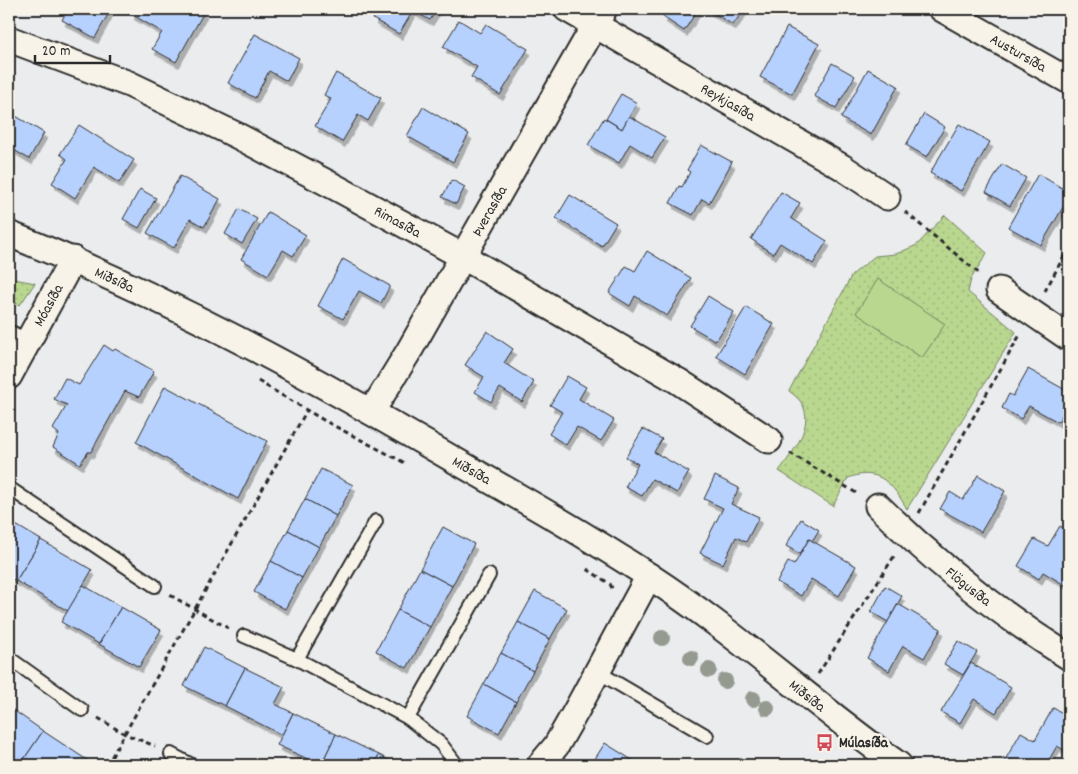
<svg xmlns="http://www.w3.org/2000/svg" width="1078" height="774" font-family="Dekko,sans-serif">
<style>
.grass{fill:url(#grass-dots);stroke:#72815d}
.garden{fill:#b9d78f;stroke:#72815d}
.building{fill:#b7d1ff;stroke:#2b2b2b;filter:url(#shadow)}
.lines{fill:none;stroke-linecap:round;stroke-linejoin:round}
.lane-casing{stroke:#2b2b2b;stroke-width:16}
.street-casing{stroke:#2b2b2b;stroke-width:29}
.path{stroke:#2b2b2b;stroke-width:3;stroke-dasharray:5 4;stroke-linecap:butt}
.lane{stroke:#f7f3e8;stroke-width:12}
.street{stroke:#f7f3e8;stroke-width:25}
.tree{fill:#949a90}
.labels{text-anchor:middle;stroke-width:5;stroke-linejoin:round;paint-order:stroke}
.street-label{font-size:15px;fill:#2b2b2b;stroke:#f7f3e8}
.poi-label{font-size:15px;font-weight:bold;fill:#2b2b2b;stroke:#f7f3e8;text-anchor:start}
</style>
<defs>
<pattern id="grass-dots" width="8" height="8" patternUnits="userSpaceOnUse" patternTransform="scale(1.25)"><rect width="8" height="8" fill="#b9d78f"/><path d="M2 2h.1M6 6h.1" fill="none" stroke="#9fb97c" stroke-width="1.8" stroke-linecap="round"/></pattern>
<filter id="shadow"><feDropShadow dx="3" dy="5.5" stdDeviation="0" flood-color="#0004"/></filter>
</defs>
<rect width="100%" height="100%" fill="#eaeced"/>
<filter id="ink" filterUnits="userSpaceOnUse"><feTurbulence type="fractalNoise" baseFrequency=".02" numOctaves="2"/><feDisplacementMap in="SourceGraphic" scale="10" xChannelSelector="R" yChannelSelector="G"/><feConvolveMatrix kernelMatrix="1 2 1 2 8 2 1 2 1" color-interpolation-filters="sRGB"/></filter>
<g filter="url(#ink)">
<g class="grass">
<path d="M945,215L987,253L971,279L968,292L1016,332L907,509C893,485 880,466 848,478L833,506L779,471C792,453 816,425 801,402C798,398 793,394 789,391L852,275L875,256L896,254L917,245Z"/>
<path d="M9,278L35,283L20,305L9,300Z"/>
</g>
<path class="garden" d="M878,279L945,324L922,358L856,313Z"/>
<g class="building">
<path d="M68,9H111L95,38L62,20Z"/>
<path d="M134,9H199L204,12L176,62L152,49L162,32L131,14Z"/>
<path d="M379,9H437L430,20L413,11L399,34L373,19Z"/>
<path d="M669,9H698L684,31L663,17Z"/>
<path d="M707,9H744L733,25Z"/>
<path d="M459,20L480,33L486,24L528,49L500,95L471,77L477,67L443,47Z"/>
<path d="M787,27L819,44L792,94L760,77Z"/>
<path d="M255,34L299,58L287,81L269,71L255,98L228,83Z"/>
<path d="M832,63L855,76L836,108L814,96Z"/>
<path d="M868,69L898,86L871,135L841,118Z"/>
<path d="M336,73L381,98L368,121L358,115L342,142L315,126L331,99L324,95Z"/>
<path d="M621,94L637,103L622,129L606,119Z"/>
<path d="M423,107L469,134L453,162L407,136Z"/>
<path d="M9,112L44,133L29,159L9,147Z"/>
<path d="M924,114L945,127L927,157L906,145Z"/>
<path d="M629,116L665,137L652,158L630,144L619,163L588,145L604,118L622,129Z"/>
<path d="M959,124L990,142L961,191L930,173Z"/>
<path d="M79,125L134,160L119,183L94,167L75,198L52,183L67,159L60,154Z"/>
<path d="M701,145L732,162L709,203L702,199L693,215L670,203L679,186L682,187L690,172L687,170Z"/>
<path d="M1002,164L1026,178L1010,206L986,192Z"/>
<path d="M1038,174L1069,192V197L1041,245L1008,227Z"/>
<path d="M180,176L220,199L204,227L190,219L174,248L147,233Z"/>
<path d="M452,180L465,187L456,204L442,197Z"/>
<path d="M140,189L156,198L139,228L123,219Z"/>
<path d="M781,192L800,203L791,218L827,241L813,264L780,243L773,254L751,239Z"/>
<path d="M570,195L616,223L602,246L556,218Z"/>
<path d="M239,209L257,219L242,244L225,234Z"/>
<path d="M268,212L306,235L293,256L283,250L268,275L241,259Z"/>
<path d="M647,251L691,278L667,316L635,296L630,306L609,293L626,266L635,271Z"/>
<path d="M343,259L390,286L381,303L359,291L343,319L318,306Z"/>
<path d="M708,296L734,312L716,341L690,326Z"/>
<path d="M746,307L774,324L745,374L716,356Z"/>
<path d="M487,331L513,349L504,363L534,382L522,402L500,388L491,402L475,392L484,377L465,365Z"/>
<path d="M104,345L113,351L115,349L154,371L139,397L125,391L91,452H88L80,464L53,447L59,434L53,429L67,405L54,399L65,378L79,385Z"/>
<path d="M1028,369L1069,392V407L1067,406L1058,422L1029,406L1021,419L1002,408L1009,394L1013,396Z"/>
<path d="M567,376L586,387L579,399L614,420L601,441L577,427L566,445L549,434L562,412L550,405Z"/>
<path d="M165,386L267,441L238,499L136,442Z"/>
<path d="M643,429L662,439L654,452L689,472L677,493L652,479L642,496L625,487L638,464L626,457Z"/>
<path d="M321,469L353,485L336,516L305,499Z"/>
<path d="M978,475L1005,491L981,532L940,509L950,492L963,500Z"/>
<path d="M715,476L739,488L731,504L759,517L746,542L736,537L723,564L700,553L723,508L704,499Z"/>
<path d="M305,499L336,516L319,547L288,530Z"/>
<path d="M801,519L819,530L812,541L809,539L800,554L786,546Z"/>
<path d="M9,521L41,540L16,581L9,577Z"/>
<path d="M1060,526L1069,532V585L1068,587L1043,572L1039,579L1018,566L1034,539L1048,546Z"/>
<path d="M443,527L474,544L452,586L420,569Z"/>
<path d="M288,530L319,547L302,578L271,561Z"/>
<path d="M809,539L856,566L839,596L811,579L801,596L777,582L788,562L794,565Z"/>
<path d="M41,540L92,570L68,611L16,581Z"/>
<path d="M271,561L302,578L285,609L254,592Z"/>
<path d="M420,569L452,586L430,627L398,610Z"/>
<path d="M83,585L121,607L99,644L61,622Z"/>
<path d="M885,586L902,596L888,622L871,612Z"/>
<path d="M535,591L567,609L550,639L518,622Z"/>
<path d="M898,604L941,629L924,658L903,646L889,671L867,658Z"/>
<path d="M121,607L161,630L139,667L99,644Z"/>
<path d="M398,610L430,627L407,668L376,651Z"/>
<path d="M518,622L550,639L533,671L501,653Z"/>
<path d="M958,641L977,652L963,675L944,664Z"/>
<path d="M204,647L245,668L225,706L184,686Z"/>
<path d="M501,653L533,671L516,702L484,684Z"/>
<path d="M971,663L1011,687L996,713L974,699L960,723L941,712Z"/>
<path d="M245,668L284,687L275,704L293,713L282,735L225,706Z"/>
<path d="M484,684L516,702L499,733L467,716Z"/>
<path d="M9,707L43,731L20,765L9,758Z"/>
<path d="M1053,708L1069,716V753L1057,746L1046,765H1010L1004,762L1021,732L1035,740Z"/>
<path d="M293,713L336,734L321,765L277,745Z"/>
<path d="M43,731L87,760L84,765H20Z"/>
<path d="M336,734L379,755L373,765H321Z"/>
<path d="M605,743L640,765H591Z"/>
<path d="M379,755L399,765H373Z"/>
</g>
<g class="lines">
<defs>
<g id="lane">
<path d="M9,331L29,341"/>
<path d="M9,488L155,586"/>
<path d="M244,636L297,659L408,718L441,744L457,765"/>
<path d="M9,658L82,710"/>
<path d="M297,659L376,521"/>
<path d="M598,672L707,736"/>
<path d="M408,718L489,575"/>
<path d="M171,754L192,765"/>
</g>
<g id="street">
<path id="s1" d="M567,9L842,167L887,197"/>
<path id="s2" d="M942,9L1069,81"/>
<path id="s3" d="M9,39L129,84L236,135L337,188L462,256L678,381L769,440"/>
<path id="s4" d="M9,234C165,296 311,376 456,461C521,498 586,535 649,576C737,633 814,705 899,765"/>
<path d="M999,290L1069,338"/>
<path id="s5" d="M9,376L73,259"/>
<path id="s6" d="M372,411L409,351L604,9"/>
<path id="s7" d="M878,506C936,563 1000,614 1069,657"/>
<path d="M540,765L556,746L576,711L649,576"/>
</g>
</defs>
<use href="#lane" class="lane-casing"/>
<use href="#street" class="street-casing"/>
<g class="path">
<path d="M905,212L981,275"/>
<path d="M1045,291L1069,247"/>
<path d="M258,381L325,421L405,463"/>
<path d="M790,453L858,494"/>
<path d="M919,513L1021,333"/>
<path d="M587,569L610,584L613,590"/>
<path d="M170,595L228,628"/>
<path d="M818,674L895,555"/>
<path d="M98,718L125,734L155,746"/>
<path d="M107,765L307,410"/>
</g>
<use href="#lane" class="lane"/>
<use href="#street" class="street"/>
</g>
<g class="tree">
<circle cx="662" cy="638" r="8"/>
<circle cx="691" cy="658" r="8"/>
<circle cx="709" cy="670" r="8"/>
<circle cx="725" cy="681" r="8"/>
<circle cx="753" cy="699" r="8"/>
<circle cx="767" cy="708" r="8"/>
</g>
</g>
<defs>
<symbol id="bus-bare" viewBox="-9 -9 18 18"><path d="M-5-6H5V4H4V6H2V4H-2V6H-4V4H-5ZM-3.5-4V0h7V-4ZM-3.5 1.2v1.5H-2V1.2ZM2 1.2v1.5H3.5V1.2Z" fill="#d1495b" stroke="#f7f3e8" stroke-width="2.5" paint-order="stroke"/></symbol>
</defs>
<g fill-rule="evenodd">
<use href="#bus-bare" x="812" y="730" width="25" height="25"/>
</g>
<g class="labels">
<g class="street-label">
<text dy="5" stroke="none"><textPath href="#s2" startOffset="88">Austursíða</textPath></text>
<text dy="5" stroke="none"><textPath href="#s1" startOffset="186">Reykjasíða</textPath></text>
<text dy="5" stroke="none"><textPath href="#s6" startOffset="232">Þverasíða</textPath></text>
<text dy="5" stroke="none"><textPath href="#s3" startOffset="430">Rimasíða</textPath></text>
<text dy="5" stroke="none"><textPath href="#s4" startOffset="115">Miðsíða</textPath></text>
<text dy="5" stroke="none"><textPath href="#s5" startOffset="81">Móasíða</textPath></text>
<text dy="5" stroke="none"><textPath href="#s4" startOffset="520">Miðsíða</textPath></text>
<text dy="5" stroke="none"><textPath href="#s7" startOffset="121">Flögusíða</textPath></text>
<text dy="5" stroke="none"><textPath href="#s4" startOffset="925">Miðsíða</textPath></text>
</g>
<g class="poi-label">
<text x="839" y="747">Múlasíða</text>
</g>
</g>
<rect width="1078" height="774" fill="none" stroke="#f7f3e8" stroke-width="30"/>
<rect x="15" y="15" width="1048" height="744" fill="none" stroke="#2b2b2b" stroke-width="2" filter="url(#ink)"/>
<path d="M35 55v8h75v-8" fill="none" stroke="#2b2b2b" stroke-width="2.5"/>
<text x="42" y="55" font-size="15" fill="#2b2b2b" stroke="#f7f3e8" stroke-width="4" paint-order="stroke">20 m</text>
</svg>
